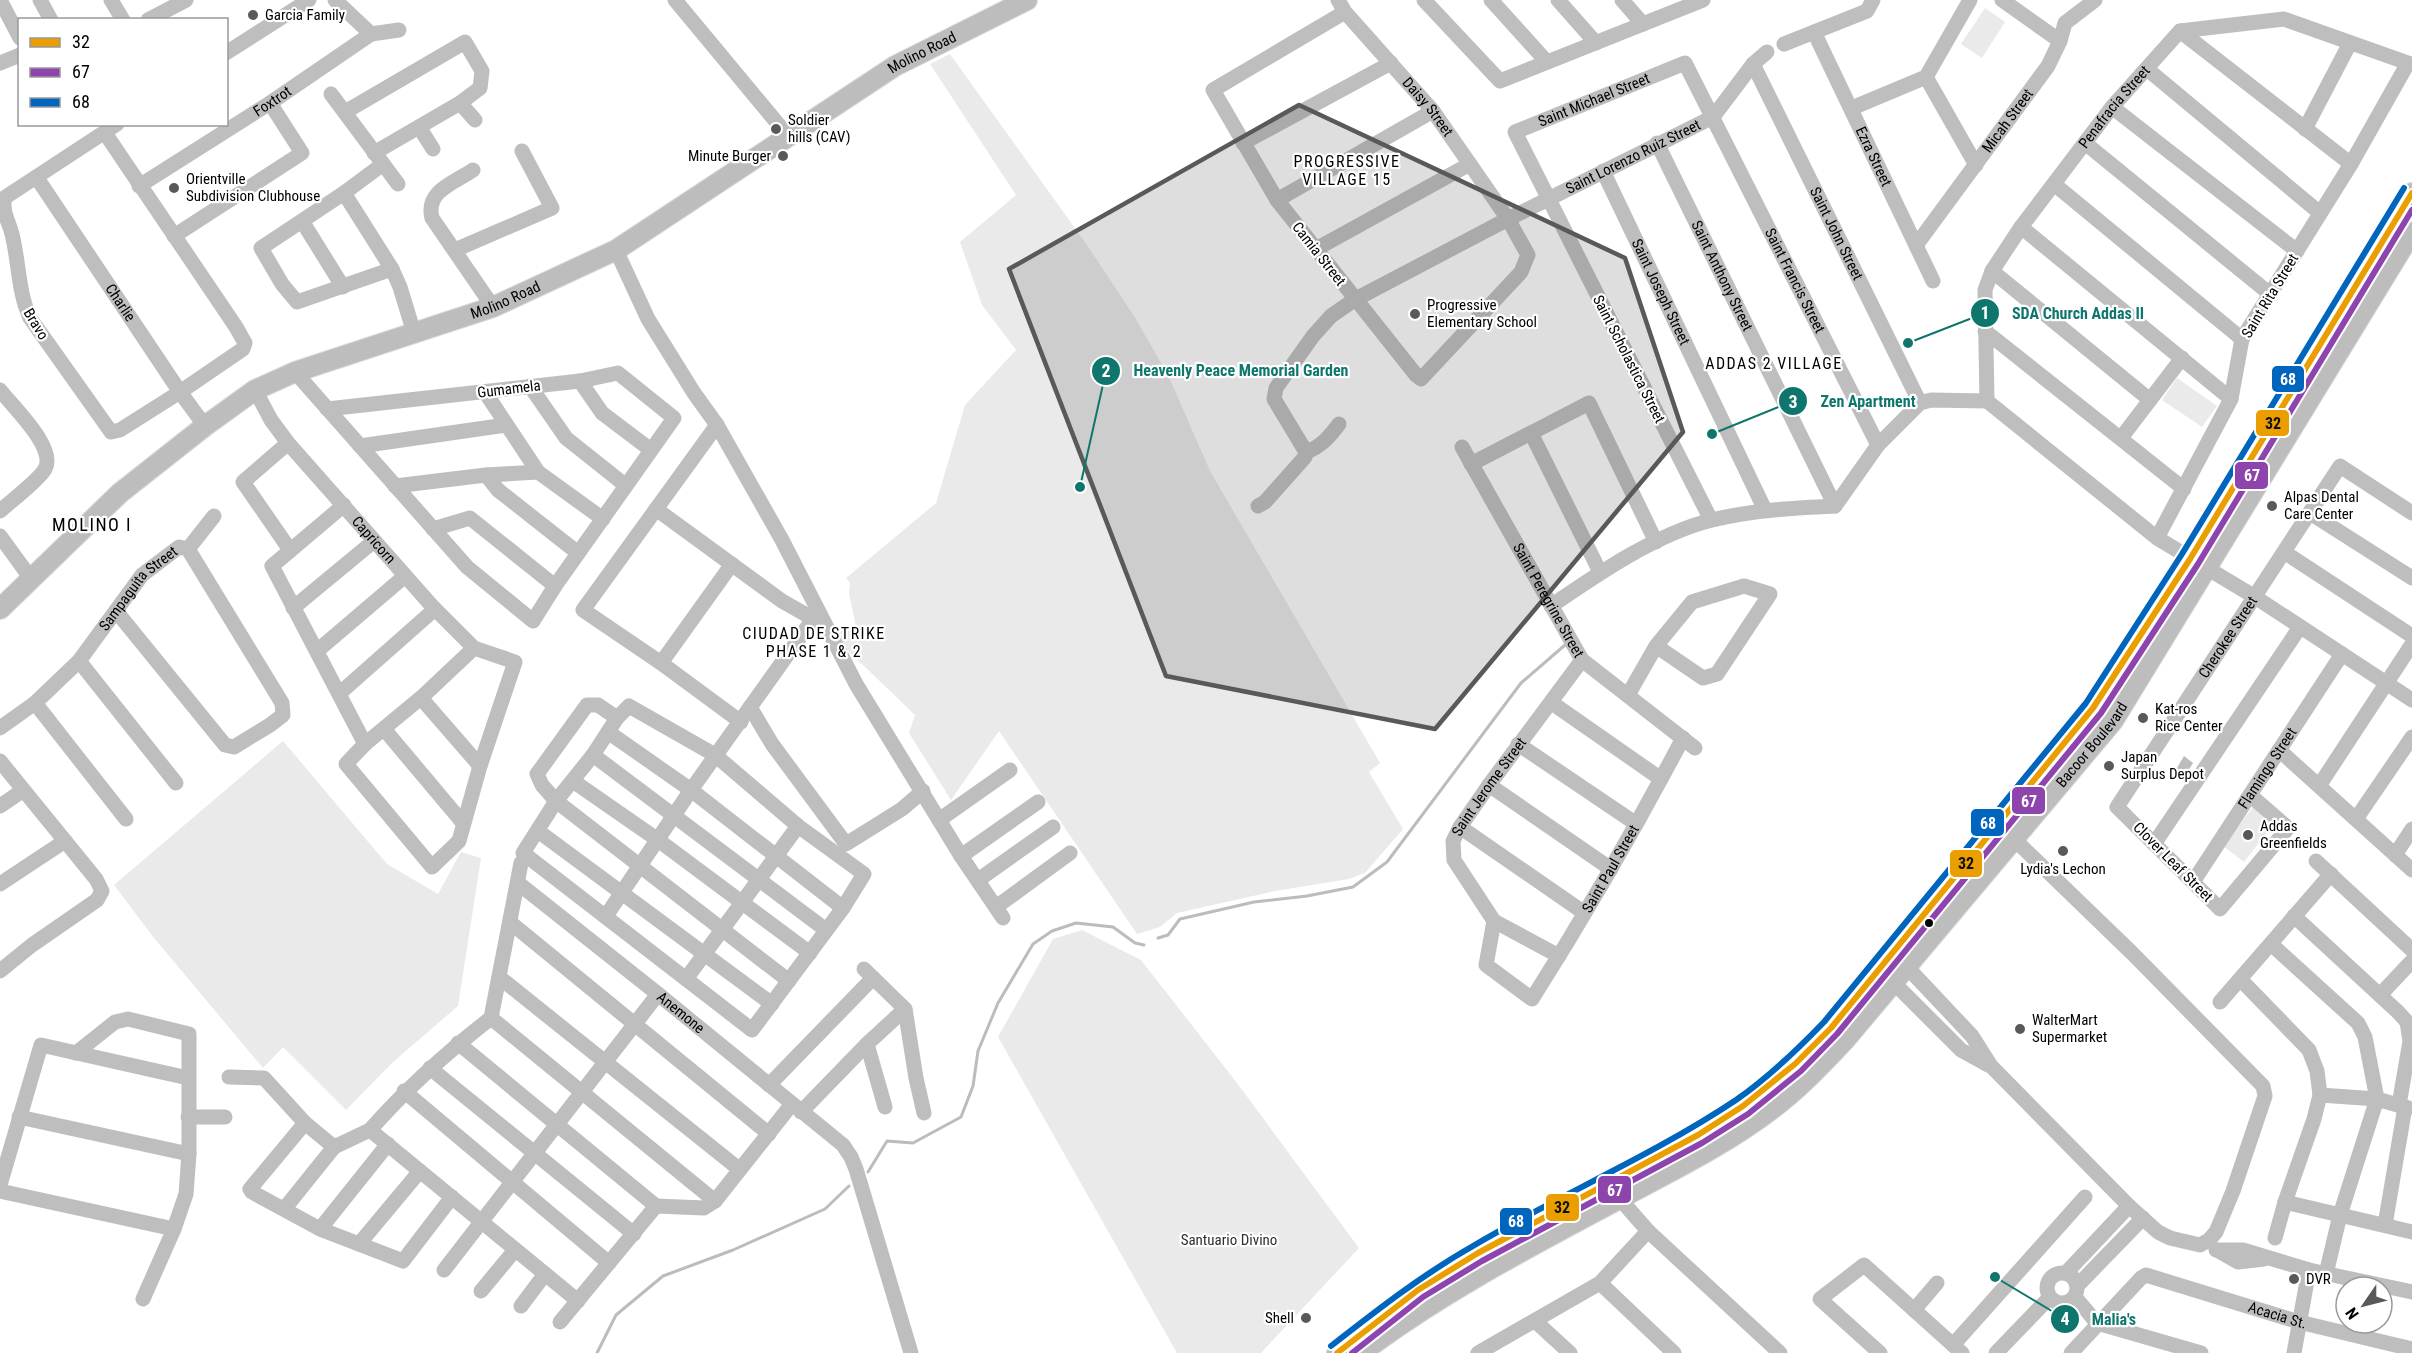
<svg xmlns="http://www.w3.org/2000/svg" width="2412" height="1353" font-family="'Roboto Condensed',sans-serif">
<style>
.green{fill:#eaeaea}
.water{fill:#bcbcbc}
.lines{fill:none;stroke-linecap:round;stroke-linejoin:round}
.stream{stroke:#bcbcbc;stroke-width:3}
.major-casing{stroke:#dbdbdb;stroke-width:22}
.minor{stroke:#bebebe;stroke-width:15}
.major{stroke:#bdbdbd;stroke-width:20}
.bus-1-casing{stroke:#fff;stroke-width:10}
.bus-2-casing{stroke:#fff;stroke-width:10}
.bus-3-casing{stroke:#fff;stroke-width:10}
.bus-1{stroke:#eb9e00;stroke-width:6}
.bus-2{stroke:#8e44ad;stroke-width:6}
.bus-3{stroke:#0065bd;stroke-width:6}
.marked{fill:#595959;fill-opacity:0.2;stroke:#595959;stroke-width:4.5;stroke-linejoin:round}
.poi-dot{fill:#595959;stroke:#fff;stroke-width:2}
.bus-dot{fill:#000;stroke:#fff;stroke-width:2}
.labels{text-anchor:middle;stroke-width:4.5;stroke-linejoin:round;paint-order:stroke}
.poi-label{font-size:15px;fill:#000;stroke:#fff;text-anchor:start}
.street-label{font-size:15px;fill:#000;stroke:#fff}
.park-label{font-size:15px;fill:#2f2f2f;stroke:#fff}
.neighbourhood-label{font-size:16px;letter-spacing:1.5px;fill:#000;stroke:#fff}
.quarter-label{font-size:18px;letter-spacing:1.5px;fill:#000;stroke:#fff}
.leader{fill:none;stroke:#0f766e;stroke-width:2}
.callout-dot{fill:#0f766e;stroke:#fff;stroke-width:2}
.mark-label{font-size:18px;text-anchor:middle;font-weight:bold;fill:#fff}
.callout-label{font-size:16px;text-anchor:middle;font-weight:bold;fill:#0f766e;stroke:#fff;stroke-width:4.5;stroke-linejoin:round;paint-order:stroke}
.line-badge{stroke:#fff;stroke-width:2}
.badge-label{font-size:16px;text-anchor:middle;font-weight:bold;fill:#fff}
.pale-badge-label{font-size:16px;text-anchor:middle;font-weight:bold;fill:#111}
</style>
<rect width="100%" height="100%" fill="#fff"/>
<g class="green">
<path d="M1985,8L2005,22L1982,58L1961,44Z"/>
<path d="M950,54L1087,245L1134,316L1168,375L1210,471L1380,763L1369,772L1403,829L1365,873L1349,879L1275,891L1177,913L1160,927L1137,934L999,731L951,800L909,733L915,715L837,640V632L856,627L849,593L850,583L846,578L936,503L965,405L1016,350L982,305L960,242L1016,195L930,64Z"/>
<path d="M2177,378L2217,406L2202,427L2162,400Z"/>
<path d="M283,741L387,864L438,894L461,852L481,858L458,1006L393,1062L346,1110L283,1047L263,1068L154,938L114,885Z"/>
<path d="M2253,807L2274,823L2244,862L2223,846Z"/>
<path d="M1082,930L1141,960L1237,1083L1359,1248L1261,1353H1177L998,1037L1053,939Z"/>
</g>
<path class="water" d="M2184,756L2193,763L2183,779H2178L2174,773Z"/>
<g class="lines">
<g class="stream">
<path d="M1158,938L1168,935L1180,919L1254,902L1307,896L1353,887L1387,862L1521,683L1565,645"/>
<path d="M868,1172L887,1141L913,1143L961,1117L973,1086L978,1051L998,1003L1033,944L1052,931L1076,923L1113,927L1135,943L1144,945"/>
<path d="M597,1353L616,1315L663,1276L733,1250L825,1209L849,1186"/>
</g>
<defs>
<g id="major">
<path id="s21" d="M0,609L120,493L205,426L255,390L295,372L493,307L616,250L895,66L1027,0"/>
<path d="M1337,1353L1418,1290L1478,1253L1698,1135L1743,1106L1795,1064L1831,1028L2093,708L2190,559L2412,193"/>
<path id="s22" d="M1361,1353C1440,1293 1531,1246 1619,1199C1671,1171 1725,1145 1772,1109C1799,1089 1822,1064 1845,1040L2113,721L2412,232"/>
</g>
</defs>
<use href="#major" class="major-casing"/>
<g class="minor">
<path d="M0,0L20,38"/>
<path d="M40,0L51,20"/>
<path d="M111,0L123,20"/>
<path d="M335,0L371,34L399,30"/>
<path d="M675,0L788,136"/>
<path id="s1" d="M1338,0L1345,12L1433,111L1508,219L1528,255L1521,272L1421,379L1416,375L1277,200L1213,90L1345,12"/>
<path d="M1424,0L1500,81L1703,0"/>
<path d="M1491,0L1547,62"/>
<path d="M1558,0L1596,43"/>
<path d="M1622,0L1643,24"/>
<path d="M2002,0L2060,41"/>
<path d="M148,20L186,0"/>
<path d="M2180,31L2351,164"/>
<path id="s2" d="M1814,32L1933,281"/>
<path d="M1784,44L1867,11L1873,0"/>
<path d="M226,53L309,0"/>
<path d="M0,63L20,55"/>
<path id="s3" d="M1753,64L1920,403"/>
<path d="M2147,69L2320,213"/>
<path d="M1926,77L1976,165"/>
<path d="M331,94L398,184"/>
<path d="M460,103L475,120"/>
<path d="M2112,107L2297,251"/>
<path d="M1852,108L1926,77L1970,0"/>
<path d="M345,112L465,42L482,71L480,88L460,103L374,153"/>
<path d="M419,127L433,149"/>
<path d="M2305,129L2350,43"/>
<path d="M105,133L236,327L245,343L243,349L180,392L120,430L111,432L30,318C18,292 19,262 12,234C8,219 3,215 4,198L117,124"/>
<path d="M1243,143L1391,63"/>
<path id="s4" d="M1657,143L1835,506"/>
<path d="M2085,143L2270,294"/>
<path d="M383,164L344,193L261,248L282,284L297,302L392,269"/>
<path d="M473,170C454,183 425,191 432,218L493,307"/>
<path id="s5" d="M1603,171L1765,510"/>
<path id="s6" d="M37,178L180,392L205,426"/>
<path d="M2054,184L2242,339"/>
<path id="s7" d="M139,186L270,103L371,34"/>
<path d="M344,193L392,269L400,287L414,333"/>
<path d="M1277,200L1433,111"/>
<path d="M302,221L343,287"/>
<path d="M2021,227L2231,399"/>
<path d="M174,236L302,153L270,103"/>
<path id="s8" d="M1917,244L2048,66L2060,41L2065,23L2095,0"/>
<path d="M1316,249L1470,164"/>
<path d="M455,250L552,208L522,151"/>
<path d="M616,250L648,319L694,393L717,425L782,540L856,684L961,856L1003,918"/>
<path d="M1992,271L2150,400"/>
<path d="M1985,331L2184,489"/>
<path d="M295,372L467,567L533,621L555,586L674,418L618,373L580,381L327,409"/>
<path d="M580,381L602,413L651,450"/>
<path d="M530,386L566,438L625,485"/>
<path d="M0,390C13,407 57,448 45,469C39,480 11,501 0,511"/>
<path id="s9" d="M255,390L271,420L288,443L432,606L474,648L515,662L480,766L459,841L432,867L346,764L365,744L423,696L474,648"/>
<path d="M485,392L538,472L603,519"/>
<path id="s10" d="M1987,401L1985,290L1992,271L2021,227L2112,107L2180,31L2284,19L2408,63L2351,164L2242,339L2231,399L2157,538"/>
<path d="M1987,401L2157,538L2255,597L2412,700"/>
<path d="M717,425L583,610L661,663L741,722"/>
<path d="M1531,433L1600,572"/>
<path d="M2121,438L2182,358"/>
<path d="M288,443L243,482L290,550"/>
<path d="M360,446L506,425"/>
<path id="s11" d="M1462,447L1582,660L1695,748"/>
<path d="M1306,452C1321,447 1330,436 1339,424"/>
<path d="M1471,464L1589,403L1656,542"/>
<path d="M486,475L498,490L578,553"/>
<path d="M395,486L486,475L538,472"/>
<path d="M344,505L272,566L365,744"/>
<path id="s12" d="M1258,506L1265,502L1305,457L1306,452L1274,399L1276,388L1313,336L1331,316L1354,300L1508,219L1713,117L1753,64L1767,52"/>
<path d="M656,509L782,601L812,618"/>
<path d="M2310,513L2412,578"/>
<path id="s13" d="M1711,520L1515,132L1685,63L1878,445"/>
<path d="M433,529L470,518L555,586"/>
<path d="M0,536L32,580"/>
<path d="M188,549L214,516"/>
<path d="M2284,552L2412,636"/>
<path d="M1551,606C1599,573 1656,534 1712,520C1753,510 1794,508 1835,506L1878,445L1920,403L1931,400L1987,401"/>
<path d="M293,608L374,541"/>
<path d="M317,651L405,576"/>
<path d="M79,661L176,783"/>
<path d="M661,663L732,564"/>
<path d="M340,693L435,609"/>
<path d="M1628,695L1656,646L1692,602L1744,586L1770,594L1717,674L1703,678L1656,646"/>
<path d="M421,698L480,766"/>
<path d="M35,703L126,819"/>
<path d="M1552,703L1661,779"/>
<path d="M629,706L715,755L798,826L864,874L843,908L752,1030L523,853L556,801L593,755L617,718Z"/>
<path d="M750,707L772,744L846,844L902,809L923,791"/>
<path d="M617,718L598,705H587L537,774L542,785L556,801L789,981"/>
<path id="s14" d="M0,728L35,703L79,661L142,575L179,547L188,549L282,703L283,715L270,725L234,747L225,745L116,611"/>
<path d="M384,729L463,823"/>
<path d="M608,732L691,790L843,908"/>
<path d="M1518,744L1635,823"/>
<path d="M2279,750L2412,870"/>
<path d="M593,755L826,930"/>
<path d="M0,761L96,879L102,891L97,900L32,945L0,971"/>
<path d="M573,781L658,840L810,953"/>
<path d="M1489,785L1611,869"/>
<path d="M2319,786L2412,644"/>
<path id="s15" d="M2250,795L2288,828L2220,909L2117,807L2340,466L2412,513"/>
<path d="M0,806L22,791"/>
<path d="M2356,819L2412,737"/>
<path d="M939,820L1010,770"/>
<path d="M1460,827L1583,912"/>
<path d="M538,831L772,1004"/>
<path d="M2154,844L2300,627"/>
<path d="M2395,855L2412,829"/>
<path d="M961,856L1038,802"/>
<path d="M2316,861L2412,950"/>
<path d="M978,880L1053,827"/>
<path id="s16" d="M2193,882L2342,654"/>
<path id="s17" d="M518,883L658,994L843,1145L851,1157L856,1169L911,1353"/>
<path d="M0,884L65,841"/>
<path d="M996,907L1070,853"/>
<path d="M606,916L691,790L818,612"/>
<path d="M2294,916L2398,1012L2407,1022L2410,1041L2399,1105"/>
<path id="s18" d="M1494,921L1486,965L1532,999C1586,914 1636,827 1683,738"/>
<path d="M511,923L769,1134"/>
<path d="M2271,944L2358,1023L2365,1037L2377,1099L2340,1215L2326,1274"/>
<path id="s19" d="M1559,956L1494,921L1454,860L1453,841L1460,827L1489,785L1582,660"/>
<path d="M1907,967L1972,1036L1991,1066L2129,1206L2158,1232L2170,1238L2200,1245L2209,1240L2216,1232L2233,1191L2265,1096L2263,1086L2132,953L2014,839"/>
<path d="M864,969L905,1009L916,1078L924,1113"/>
<path d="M499,977L739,1169"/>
<path d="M686,979L798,826"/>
<path d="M2241,980L2309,1050L2317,1071L2320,1095L2314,1119L2285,1202"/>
<path d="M1894,983L1961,1050L1988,1065"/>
<path d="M2380,995L2412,961"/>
<path d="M2220,1002L2331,874"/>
<path d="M491,1018L715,1201"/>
<path d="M458,1043L656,1206"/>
<path d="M867,1044L885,1107"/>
<path d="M76,1053L115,1022L128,1019L189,1034V1154L186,1194L174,1229L143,1299"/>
<path d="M430,1068L634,1234"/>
<path d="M229,1077L264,1078L305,1123L334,1147L370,1130L578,1301"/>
<path d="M769,1085L873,978"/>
<path d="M404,1091L609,1263"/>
<path d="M2320,1095L2377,1099L2408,1108"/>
<path d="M801,1112L867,1044L905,1009"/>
<path d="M19,1117L189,1154"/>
<path d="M188,1117H225"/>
<path d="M305,1123L250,1189L252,1192L320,1229L403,1261L452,1197"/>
<path d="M370,1130C407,1088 447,1052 491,1018L521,863"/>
<path d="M0,1185L41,1045L188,1078"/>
<path d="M0,1191L174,1229"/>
<path d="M1613,1191L1648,1231L1780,1353"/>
<path d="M285,1208L334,1147"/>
<path d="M2385,1225L2405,1107"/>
<path d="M320,1229L388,1144"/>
<path d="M2275,1238L2285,1202L2412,1232"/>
<path d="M359,1244L420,1171"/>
<path d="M2216,1250H2243L2309,1270L2412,1292"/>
<path d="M2217,1250L2238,1262L2264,1259"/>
<path d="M444,1270L658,994"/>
<circle cx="2062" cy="1288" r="15"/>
<path d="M2066,1273L2129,1206"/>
<path d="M1600,1283L1674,1353"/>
<path d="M2077,1286L2143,1218"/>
<path d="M481,1291L515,1250"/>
<path d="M2075,1297L2097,1323L2201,1353"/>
<path d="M521,1306L545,1274"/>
<path d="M1914,1310L1937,1283"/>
<path d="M1535,1321L1570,1353"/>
<path d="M560,1322L656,1206L704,1208L715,1201L792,1104"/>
<path d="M1953,1345L2085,1197"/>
<path d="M1478,1353L1600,1283L1648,1231"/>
<path d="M1880,1353L1820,1299L1864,1265L1962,1353"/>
<path d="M1996,1353L2050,1297"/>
<path id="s20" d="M2071,1353L2141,1278L2146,1275L2299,1322L2412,1349"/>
<path d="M2294,1353L2309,1270"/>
</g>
<use href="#major" class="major"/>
<defs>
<path id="bus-1" d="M1337,1353L1418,1290L1478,1253L1698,1135L1743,1106L1795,1064L1831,1028L2093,708L2190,559L2412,193"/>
<path id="bus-2" d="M1352,1353L1423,1297L1482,1261L1702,1143L1748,1114L1801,1071L1837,1034L2101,713L2198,564L2412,210"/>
<path id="bus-3" d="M1331,1346C1377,1310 1422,1275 1473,1246C1559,1195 1652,1156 1736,1100C1768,1078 1797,1050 1824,1022L2086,703L2182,554L2404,188"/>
</defs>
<use href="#bus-1" class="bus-1-casing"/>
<use href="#bus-2" class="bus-2-casing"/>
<use href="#bus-3" class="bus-3-casing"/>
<use href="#bus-1" class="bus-1"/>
<use href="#bus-2" class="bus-2"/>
<use href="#bus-3" class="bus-3"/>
</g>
<path class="marked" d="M1299,105L1625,258L1683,432L1435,729L1166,676L1009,269Z"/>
<g class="poi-dot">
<circle cx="253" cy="15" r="6"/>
<circle cx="776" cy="129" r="6"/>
<circle cx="783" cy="156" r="6"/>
<circle cx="174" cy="188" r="6"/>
<circle cx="1415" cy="314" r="6"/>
<circle cx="2272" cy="506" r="6"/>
<circle cx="2143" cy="718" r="6"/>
<circle cx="2109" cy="766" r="6"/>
<circle cx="2248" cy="835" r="6"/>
<circle cx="2063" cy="851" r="6"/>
<circle cx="2020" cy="1029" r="6"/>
<circle cx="2294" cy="1279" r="6"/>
<circle cx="1306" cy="1318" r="6"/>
</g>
<circle class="bus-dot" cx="1929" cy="923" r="5"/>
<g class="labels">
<g class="poi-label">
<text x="265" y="20">Garcia Family</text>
<text x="788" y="125">Soldier<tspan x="788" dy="17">hills (CAV)</tspan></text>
<text x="771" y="161" text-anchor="end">Minute Burger</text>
<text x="186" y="184">Orientville<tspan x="186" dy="17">Subdivision Clubhouse</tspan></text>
<text x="1427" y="310">Progressive<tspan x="1427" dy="17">Elementary School</tspan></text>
<text x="2284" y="502">Alpas Dental<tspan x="2284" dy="17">Care Center</tspan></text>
<text x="2155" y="714">Kat-ros<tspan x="2155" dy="17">Rice Center</tspan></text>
<text x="2121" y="762">Japan<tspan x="2121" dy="17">Surplus Depot</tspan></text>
<text x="2260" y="831">Addas<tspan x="2260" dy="17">Greenfields</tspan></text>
<text x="2063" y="874" text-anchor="middle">Lydia's Lechon</text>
<text x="2032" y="1025">WalterMart<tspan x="2032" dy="17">Supermarket</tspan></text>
<text x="2306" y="1284">DVR</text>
<text x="1294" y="1323" text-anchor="end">Shell</text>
</g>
<g class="street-label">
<text dy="5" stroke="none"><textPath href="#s21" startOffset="1089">Molino Road</textPath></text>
<text dy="5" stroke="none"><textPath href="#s13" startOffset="520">Saint Michael Street</textPath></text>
<text dy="5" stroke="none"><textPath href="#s7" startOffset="158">Foxtrot</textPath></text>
<text dy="5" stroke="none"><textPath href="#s1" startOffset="140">Daisy Street</textPath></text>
<text dy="5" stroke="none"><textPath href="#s10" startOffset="336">Penafracia Street</textPath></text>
<text dy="5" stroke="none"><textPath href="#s8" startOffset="153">Micah Street</textPath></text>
<text dy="5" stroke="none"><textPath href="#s2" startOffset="138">Ezra Street</textPath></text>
<text dy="5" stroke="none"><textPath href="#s12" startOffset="579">Saint Lorenzo Ruiz Street</textPath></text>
<text dy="5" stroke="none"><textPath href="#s3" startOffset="189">Saint John Street</textPath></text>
<text transform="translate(1319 254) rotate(52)" y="5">Camia Street</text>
<text dy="5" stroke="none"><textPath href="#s4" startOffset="148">Saint Anthony Street</textPath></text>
<text dy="5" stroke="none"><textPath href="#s13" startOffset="862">Saint Francis Street</textPath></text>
<text dy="5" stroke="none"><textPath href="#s5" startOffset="134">Saint Joseph Street</textPath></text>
<text transform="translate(2270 296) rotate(-59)" y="5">Saint Rita Street</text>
<text dy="5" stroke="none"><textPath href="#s21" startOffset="603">Molino Road</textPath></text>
<text dy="5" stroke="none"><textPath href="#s6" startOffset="150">Charlie</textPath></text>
<text transform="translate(36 324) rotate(59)" y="5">Bravo</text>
<text transform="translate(1629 359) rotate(63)" y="5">Saint Scholastica Street</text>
<text transform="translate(509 389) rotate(-7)" y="5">Gumamela</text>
<text dy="5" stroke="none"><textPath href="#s9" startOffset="192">Capricorn</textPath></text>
<text dy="5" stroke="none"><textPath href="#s14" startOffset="198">Sampaguita Street</textPath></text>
<text dy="5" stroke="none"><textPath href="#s11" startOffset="176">Saint Peregrine Street</textPath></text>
<text dy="5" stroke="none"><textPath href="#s15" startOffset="504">Cherokee Street</textPath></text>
<text dy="5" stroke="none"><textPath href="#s22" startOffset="964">Bacoor Boulevard</textPath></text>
<text dy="5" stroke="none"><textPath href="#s16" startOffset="136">Flamingo Street</textPath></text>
<text dy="5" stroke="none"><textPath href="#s19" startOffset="231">Saint Jerome Street</textPath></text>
<text transform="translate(2173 862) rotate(45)" y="5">Clover Leaf Street</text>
<text dy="5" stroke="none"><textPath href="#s18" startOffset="254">Saint Paul Street</textPath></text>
<text dy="5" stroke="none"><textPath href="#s17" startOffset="208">Anemone</textPath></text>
<text dy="5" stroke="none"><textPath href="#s20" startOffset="246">Acacia St.</textPath></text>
</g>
<g class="park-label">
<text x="1229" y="1245">Santuario Divino</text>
</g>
<g class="neighbourhood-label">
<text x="1347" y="167">PROGRESSIVE<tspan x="1347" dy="18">VILLAGE 15</tspan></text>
<text x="1774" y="369">ADDAS 2 VILLAGE</text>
<text x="814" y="639">CIUDAD DE STRIKE<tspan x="814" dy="18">PHASE 1 &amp; 2</tspan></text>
</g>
<g class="quarter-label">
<text x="92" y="531">MOLINO I</text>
</g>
</g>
<path class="leader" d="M1908 343L1985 313M1080 487L1106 371M1712 434L1793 401M1995 1277L2065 1319"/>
<g class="callout-dot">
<circle cx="1908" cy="343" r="6"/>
<circle cx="1080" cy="487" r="6"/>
<circle cx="1712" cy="434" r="6"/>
<circle cx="1995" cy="1277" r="6"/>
<circle cx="1985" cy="313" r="15"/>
<circle cx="1106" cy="371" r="15"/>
<circle cx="1793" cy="401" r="15"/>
<circle cx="2065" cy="1319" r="15"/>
</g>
<g class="mark-label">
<text x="1985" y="319">1</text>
<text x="1106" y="377">2</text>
<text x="1793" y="408">3</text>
<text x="2065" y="1325">4</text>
</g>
<g class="callout-label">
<text x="2078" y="319">SDA Church Addas II</text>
<text x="1241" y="376">Heavenly Peace Memorial Garden</text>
<text x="1868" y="407">Zen Apartment</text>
<text x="2114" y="1325">Malia's</text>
</g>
<g class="line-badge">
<rect x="2271" y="365" width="34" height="28" rx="6" fill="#0065bd"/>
<rect x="2255" y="409" width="35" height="28" rx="6" fill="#eb9e00"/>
<rect x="2234" y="461" width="35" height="29" rx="6" fill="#8e44ad"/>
<rect x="2011" y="786" width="35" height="29" rx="6" fill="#8e44ad"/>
<rect x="1970" y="808" width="35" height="29" rx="6" fill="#0065bd"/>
<rect x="1949" y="849" width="34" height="29" rx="6" fill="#eb9e00"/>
<rect x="1597" y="1175" width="35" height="29" rx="6" fill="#8e44ad"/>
<rect x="1545" y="1193" width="35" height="29" rx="6" fill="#eb9e00"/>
<rect x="1499" y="1207" width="34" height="29" rx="6" fill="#0065bd"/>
</g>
<g class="badge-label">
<text x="2288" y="385">68</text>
<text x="2252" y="481">67</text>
<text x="2029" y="807">67</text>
<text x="1988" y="829">68</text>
<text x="1615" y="1196">67</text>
<text x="1516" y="1227">68</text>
</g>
<g class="pale-badge-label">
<text x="2273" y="429">32</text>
<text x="1966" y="869">32</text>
<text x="1562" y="1213">32</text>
</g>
<rect x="18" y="18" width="210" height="108" fill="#ffffff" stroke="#999999" stroke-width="1.5"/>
<rect x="30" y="38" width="30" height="9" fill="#eb9e00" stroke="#999999" stroke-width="1.5"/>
<text x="72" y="48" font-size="18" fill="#000000">32</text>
<rect x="30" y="68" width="30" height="9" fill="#8e44ad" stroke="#999999" stroke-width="1.5"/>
<text x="72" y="78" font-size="18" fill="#000000">67</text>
<rect x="30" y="98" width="30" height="9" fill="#0065bd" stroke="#999999" stroke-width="1.5"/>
<text x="72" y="108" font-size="18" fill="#000000">68</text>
<g transform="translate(2364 1305) rotate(235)"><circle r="28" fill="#ffffff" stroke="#999999" stroke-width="1.5"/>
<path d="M0-4.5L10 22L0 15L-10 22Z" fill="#595959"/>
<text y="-9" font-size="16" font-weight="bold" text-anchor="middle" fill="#000000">N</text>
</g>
</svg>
